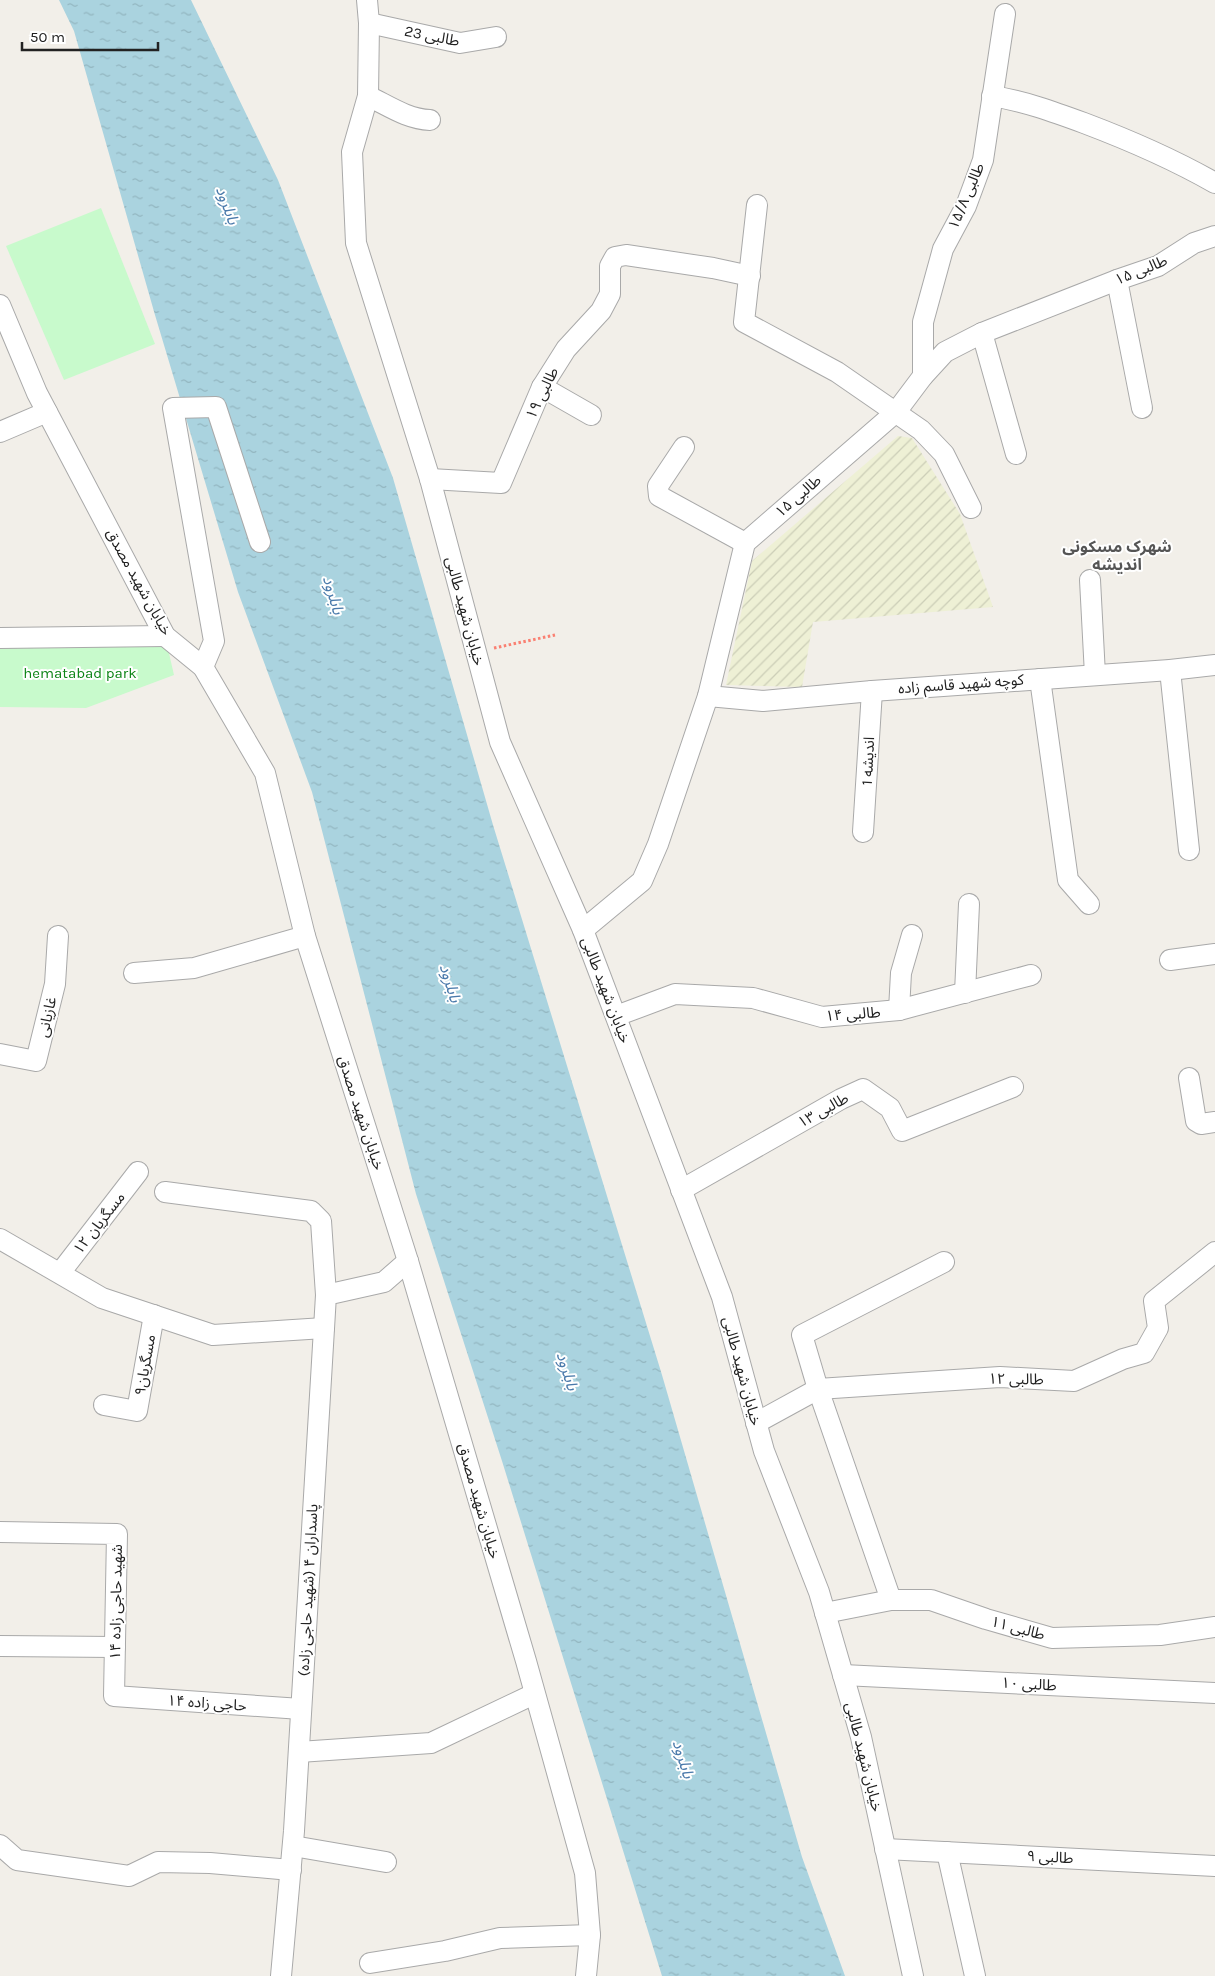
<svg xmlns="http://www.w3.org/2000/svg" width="1215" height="1976" font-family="Karla,'Noto Sans Arabic',sans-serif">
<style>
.farmland{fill:url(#farmland-furrows)}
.park{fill:#c8facc}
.water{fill:url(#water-ripples)}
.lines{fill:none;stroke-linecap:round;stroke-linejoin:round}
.minor-casing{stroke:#a9a9a9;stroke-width:22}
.path{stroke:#fa8072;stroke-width:3;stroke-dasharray:2.5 2.5;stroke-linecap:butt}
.minor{stroke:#fff;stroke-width:20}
.labels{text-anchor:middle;stroke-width:4;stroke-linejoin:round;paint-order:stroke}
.street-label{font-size:15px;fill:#222;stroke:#fff}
.park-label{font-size:15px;fill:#0c8416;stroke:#fff}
.water-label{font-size:16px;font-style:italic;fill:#4a7aab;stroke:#fff}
.neighbourhood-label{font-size:16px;font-weight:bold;fill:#555;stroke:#fff}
</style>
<defs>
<pattern id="farmland-furrows" width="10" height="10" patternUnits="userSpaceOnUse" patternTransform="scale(1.25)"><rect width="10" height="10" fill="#eef0d5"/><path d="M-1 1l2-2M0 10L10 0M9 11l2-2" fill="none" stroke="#ccceb7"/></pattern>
<pattern id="water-ripples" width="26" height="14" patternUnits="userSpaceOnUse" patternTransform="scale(1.25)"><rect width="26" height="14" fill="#aad3df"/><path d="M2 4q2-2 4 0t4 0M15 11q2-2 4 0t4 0" fill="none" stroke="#92b5bf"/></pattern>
</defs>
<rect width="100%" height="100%" fill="#f2efe9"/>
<path class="farmland" d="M898,436L912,438L960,514L993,607L813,622L802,687L726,685L752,561Z"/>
<g class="park">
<path d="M101,208L155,344L64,380L6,246Z"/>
<path d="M165,636L174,675L86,708L0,707V642Z"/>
</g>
<path class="water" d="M59,0H191L278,180L393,478L493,825L662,1375L802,1857L845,1976H662L502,1461L416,1194L312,792L238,592L155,315L74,31Z"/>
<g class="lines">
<defs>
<g id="minor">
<path d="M367,0L369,23L368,96L352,152L356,243L430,479L500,742L583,930L722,1297L764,1451L819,1592L861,1737L913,1976"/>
<path d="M369,23L460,43L496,37"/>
<path d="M368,96C389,106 407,119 430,120"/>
<path d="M992,96C1024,101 1054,112 1084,123C1129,140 1173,159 1215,183"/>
<path d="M757,205L744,322L837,372L921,430L944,454L971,508"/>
<path d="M1117,280L1142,408"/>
<path d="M0,305L37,393L165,636L203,667L265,773L305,936L408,1261L526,1661L585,1873L590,1935L586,1976"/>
<path d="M982,333L1016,454"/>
<path d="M923,376V322L943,249L966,206L983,160L1005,14"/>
<path d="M542,387L591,415"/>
<path d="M0,432L47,412"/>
<path d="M684,447L658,486L659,496L745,543"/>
<path d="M430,479L501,483L542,387L566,349L601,311L610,294V266L615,257L626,255L713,268L750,276"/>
<path d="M1090,580L1095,675"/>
<path d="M0,638L165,636"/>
<path d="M203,667L214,641L173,408L216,407L260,542"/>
<path d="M1170,670L1189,850"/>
<path d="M1040,679L1068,880L1089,904"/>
<path d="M708,696L763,701L872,691L1170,670L1215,665"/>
<path d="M863,832L872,691"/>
<path d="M583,930L642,881L658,844L708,696L745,543L896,412L923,376L945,352L982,333L1117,280L1158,266L1194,243L1215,236"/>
<path d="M1170,960L1215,954"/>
<path d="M134,973L194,968L305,936"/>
<path d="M965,993L969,904"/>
<path d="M899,1010L901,973L912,935"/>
<path d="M616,1016L675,994L753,998L822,1017L899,1010L1031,975"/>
<path d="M0,1054L36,1061L55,984L58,936"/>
<path d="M1189,1078L1196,1121L1201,1124L1215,1122"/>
<path d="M681,1190L841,1099L863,1089L890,1108L902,1131L1013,1087"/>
<path d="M165,1192L311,1211L321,1221L326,1295"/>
<path d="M0,1239L102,1298L213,1335L324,1328"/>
<path d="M60,1273L138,1172"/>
<path d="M104,1405L137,1411L154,1315"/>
<path d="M756,1423L818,1389L1000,1377L1074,1381L1123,1359L1144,1353L1158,1328L1154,1301L1215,1252"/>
<path d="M0,1532L117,1534L114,1696L301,1709"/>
<path d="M891,1600L818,1389L802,1335L944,1262"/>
<path d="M825,1613L891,1600H931L986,1619L1052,1638L1160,1635L1215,1627"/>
<path d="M0,1646L115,1647"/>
<path d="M843,1675L1215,1693"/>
<path d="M299,1752L431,1743L534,1694"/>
<path d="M0,1845L17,1860L129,1876L158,1862L210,1863L291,1870"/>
<path d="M293,1846L386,1862"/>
<path d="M885,1849L1215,1866"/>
<path d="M947,1852L975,1976"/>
<path d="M370,1963L445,1951L500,1938L590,1935"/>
<path d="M281,1976L294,1831L326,1295L384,1282L408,1261"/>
</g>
</defs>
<use href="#minor" class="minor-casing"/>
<path class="path" d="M494,648L555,635"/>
<use href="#minor" class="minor"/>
</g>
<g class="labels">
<g class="street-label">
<text transform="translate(432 36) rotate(11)" y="5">طالبی 23</text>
<text transform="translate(966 196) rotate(-67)" y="5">طالبی ۱۵/۸</text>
<text transform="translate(1141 270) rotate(-22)" y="5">طالبی ۱۵</text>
<text transform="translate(542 393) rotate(-64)" y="5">طالبی ۱۹</text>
<text transform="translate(798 496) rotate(-41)" y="5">طالبی ۱۵</text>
<text transform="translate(139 582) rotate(61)" y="5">خیابان شهید مصدق</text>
<text transform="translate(465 611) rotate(75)" y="5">خیابان شهید طالبی</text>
<text transform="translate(961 684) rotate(-4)" y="5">کوچه شهید قاسم زاده</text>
<text transform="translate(868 761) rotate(-87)" y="5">اندیشه 1</text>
<text transform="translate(606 990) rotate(69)" y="5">خیابان شهید طالبی</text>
<text transform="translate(853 1014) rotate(-4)" y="5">طالبی ۱۴</text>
<text transform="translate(47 1017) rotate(-77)" y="5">غازیانی</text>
<text transform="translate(823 1110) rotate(-29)" y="5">طالبی ۱۳</text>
<text transform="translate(361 1113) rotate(72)" y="5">خیابان شهید مصدق</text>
<text transform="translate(99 1223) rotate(-52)" y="5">مسگریان ۱۲</text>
<text transform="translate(145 1365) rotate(-80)" y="5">مسگریان۹</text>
<text transform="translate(742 1371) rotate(75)" y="5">خیابان شهید طالبی</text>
<text transform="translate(1016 1379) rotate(1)" y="5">طالبی ۱۲</text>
<text transform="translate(479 1501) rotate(74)" y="5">خیابان شهید مصدق</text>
<text transform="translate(308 1590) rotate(-87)" y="5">پاسداران ۴ (شهید حاجی زاده)</text>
<text transform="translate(116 1602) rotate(-89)" y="5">شهید حاجی زاده ۱۴</text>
<text transform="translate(1018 1628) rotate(15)" y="5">طالبی ۱۱</text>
<text transform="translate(1029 1684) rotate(3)" y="5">طالبی ۱۰</text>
<text transform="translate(207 1703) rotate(4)" y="5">حاجی زاده ۱۴</text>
<text transform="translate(864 1757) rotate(76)" y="5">خیابان شهید طالبی</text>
<text transform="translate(1050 1857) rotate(3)" y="5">طالبی ۹</text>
</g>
<g class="park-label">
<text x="80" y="678">hematabad park</text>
</g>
<g class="water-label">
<text transform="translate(228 205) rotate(70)" y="6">بابلرود</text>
<text transform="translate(334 595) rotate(74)" y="6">بابلرود</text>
<text transform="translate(451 983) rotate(73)" y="6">بابلرود</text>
<text transform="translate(568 1371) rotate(73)" y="6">بابلرود</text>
<text transform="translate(684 1759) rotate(73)" y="6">بابلرود</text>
</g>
<g class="neighbourhood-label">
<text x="1117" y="552">شهرک مسکونی<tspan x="1117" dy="18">اندیشه</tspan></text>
</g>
</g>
<path d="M22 42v8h136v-8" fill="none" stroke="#222222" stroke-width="2.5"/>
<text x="30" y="42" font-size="15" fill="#222222" stroke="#ffffff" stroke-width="4" paint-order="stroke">50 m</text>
</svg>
